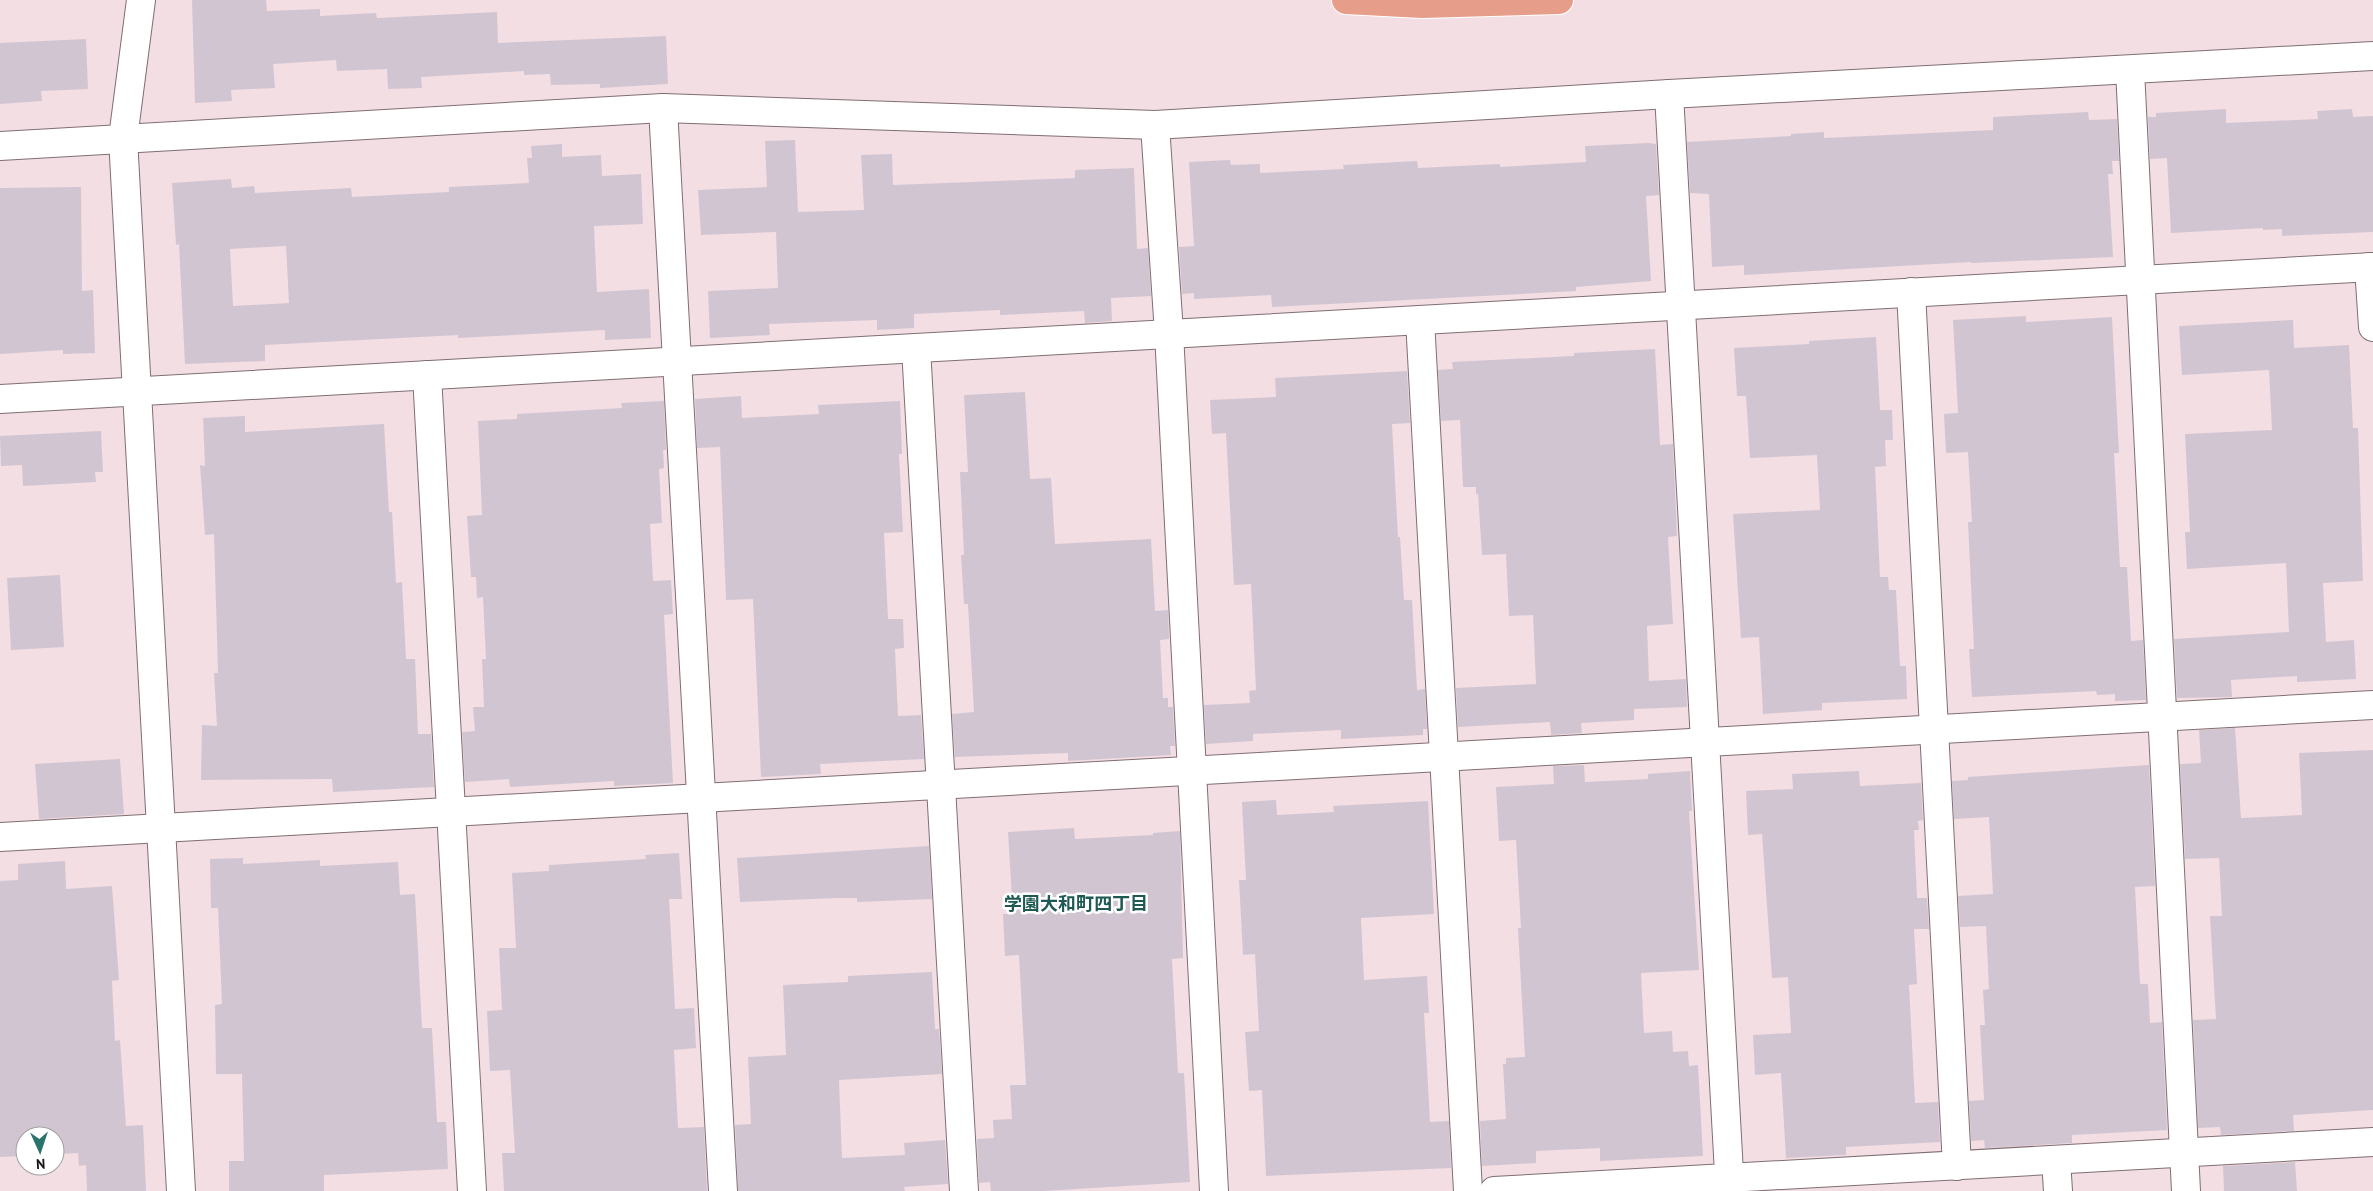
<svg xmlns="http://www.w3.org/2000/svg" width="2373" height="1191" font-family="'PT Sans','Noto Sans JP',sans-serif">
<style>
.building{fill:#d2c5d2;fill-rule:evenodd}
.lines{fill:none;stroke-linecap:round;stroke-linejoin:round}
.minor-casing{stroke:#806e73;stroke-width:30}
.major-casing{stroke:#fff;stroke-width:30}
.minor{stroke:#fff;stroke-width:28}
.major{stroke:#e69d89;stroke-width:28}
.labels{text-anchor:middle;stroke-width:5;stroke-linejoin:round;paint-order:stroke}
.neighbourhood-label{font-size:18px;font-weight:bold;fill:#1f5954;stroke:#fff}
</style>
<rect width="100%" height="100%" fill="#f3dee3"/>
<g class="building">
<path d="M192,0H266L267,11L320,9V16L376,13L377,18L497,12L498,43L666,36L668,84L600,88V84L551,85L550,74L524,75V71L421,77L422,88L388,89L387,69L337,71L336,60L273,64L275,88L231,90L232,101L195,103Z"/>
<path d="M86,39L88,89L41,91L42,101L0,104V43Z"/>
<path d="M2226,109V123L2318,119L2317,111L2352,109L2353,117L2373,116V232L2282,236V229L2263,230V228L2171,233L2167,158L2150,159L2148,117H2156V113Z"/>
<path d="M2088,112L2089,120L2117,119L2119,161H2112L2113,174H2108L2113,257L1971,263V262L1744,275V265L1712,267L1709,194L1690,193L1687,142L1791,136V134L1824,132V138L1993,130V117Z"/>
<path d="M795,140L798,212L864,210L861,155L892,154L893,185L1075,178V170L1134,168L1137,249L1148,248L1151,296L1111,298L1112,321L1085,323L1084,311L1000,315V310L914,314V328L877,330V320L769,324L770,335L710,338L708,291L778,288L776,232L701,235L698,190L767,187L765,141Z"/>
<path d="M1648,143L1656,144L1659,195L1646,196L1651,281L1576,287V291L1272,307L1271,295L1194,299V293L1182,294L1179,247L1194,246L1189,162L1230,160L1231,165L1260,164V173L1344,169L1343,165L1417,161L1418,168L1500,164V167L1586,162L1585,146Z"/>
<path d="M562,144V157L601,155L602,176L641,174L643,224L594,226L597,292L649,289L651,338L605,340V330L458,338V335L265,345V361L185,364L179,244L176,245L172,183L231,179L232,188L254,186L255,193L351,188L352,197L449,192V187L529,183L527,158H532L531,146ZM286,246L289,303L233,306L230,249Z"/>
<path d="M81,187L82,291L93,290L95,353L63,354V350L0,354V188Z"/>
<path d="M2026,316V322L2112,317L2119,453H2114L2120,567H2127L2131,641L2143,640L2146,700L2115,701V694L2097,695L2096,691L1972,697L1969,649H1974L1968,522H1972L1968,452L1946,453L1944,414L1958,413L1953,320Z"/>
<path d="M2293,320L2294,348L2349,345L2353,428H2358L2363,581L2323,583L2326,642L2354,640L2356,679L2297,682V676L2231,680L2232,697L2177,698L2174,639L2289,632L2286,563L2187,569L2185,532H2190L2185,434L2272,430L2269,370L2182,375L2179,326Z"/>
<path d="M1876,337L1880,410H1892L1893,440H1885L1886,466L1875,467L1880,577H1888L1889,590H1896L1900,666H1906L1907,699L1822,703V710L1763,714L1759,637L1741,638L1733,514L1820,510L1817,455L1750,458L1746,396H1737L1734,348L1809,344V341Z"/>
<path d="M1655,349L1660,445L1673,444L1677,536L1668,537L1673,624L1647,626L1649,681L1686,679L1687,707L1634,709V720L1581,723L1582,733L1551,735L1550,722L1458,727L1456,688L1536,684L1533,615L1509,616L1506,554L1482,555L1478,494H1476V487H1463L1460,420L1441,421L1438,370L1453,369L1452,362L1574,356V353Z"/>
<path d="M1407,371L1410,423L1392,424L1398,537H1400L1404,600H1412L1417,690L1425,689L1427,729H1423V735L1341,739V730L1253,734V741L1206,744L1204,705L1250,703L1249,691L1256,690L1251,584L1234,585L1226,433L1212,434L1210,400L1276,397L1275,378Z"/>
<path d="M1025,392L1030,479L1051,478L1055,544L1151,539L1155,611L1168,610L1169,639L1160,640L1163,698H1168V707H1173L1175,746H1170L1171,755L1068,761V753L955,757L952,714L974,712L968,604H964L961,555H964L960,472H968L964,395Z"/>
<path d="M741,396L742,418L819,414L818,405L900,401L902,454H899L903,532L884,533L888,619H903L904,648L895,649L898,716L921,715L924,759L820,764L821,774L761,777L753,599L726,600L720,447L697,448L695,399Z"/>
<path d="M664,401L666,450H663L664,468L659,469L662,523L650,524L653,581L671,580L673,614L664,615L673,783L614,786V781L510,787L509,779L465,782L462,732L475,731L473,707H484L482,659H486L483,597L477,598L476,577H471L467,516L482,515L478,421L517,419V414L622,408L621,403Z"/>
<path d="M245,416V432L384,424L389,512H392L396,583L402,582L406,659H415L418,734H431L434,787L333,792L332,779L201,780L202,725L217,726L214,673H218L214,534L205,535L200,465L205,466L203,418Z"/>
<path d="M101,431L103,472H95L96,482L23,486L22,465L1,466L0,436Z"/>
<path d="M60,575L64,647L11,650L7,578Z"/>
<path d="M2235,728L2241,818L2302,815L2299,753L2373,750V1110L2293,1115L2294,1131L2221,1135L2220,1127L2198,1128L2193,1020L2216,1019L2210,916H2222L2219,858L2185,859L2180,764L2201,763L2199,730Z"/>
<path d="M120,759L124,814L39,819L35,764Z"/>
<path d="M1584,765L1585,782L1648,779V774L1690,771L1692,811H1689L1699,970L1641,973L1644,1033L1672,1031L1673,1052L1688,1051L1689,1066L1698,1065L1703,1156L1600,1161V1148L1536,1151V1163L1482,1166L1480,1121L1506,1119L1503,1064H1506V1058L1525,1057L1518,928H1521L1516,840L1499,841L1496,787L1554,784L1553,766Z"/>
<path d="M2149,765L2155,886L2135,887L2140,984H2148L2150,1023L2162,1022L2167,1130L2072,1135V1143L1985,1148L1984,1140L1971,1141L1969,1101L1984,1100L1980,1025H1985L1983,990L1989,989L1986,926L1960,927L1958,896L1993,894L1989,817L1954,819L1952,781L1968,780V777Z"/>
<path d="M1859,771L1860,786L1921,783L1923,820L1918,821L1919,830H1914L1917,898H1927L1929,929H1914L1917,984L1909,985L1915,1103L1938,1102L1940,1142L1846,1147V1155L1786,1158L1781,1073L1755,1075L1753,1035L1791,1033L1788,977L1772,978L1762,834L1748,835L1746,791L1793,789L1792,774Z"/>
<path d="M1276,800L1277,815L1334,812L1333,806L1428,801L1434,914L1361,918L1364,980L1427,976L1429,1013H1424L1430,1122L1449,1121L1451,1168L1266,1176L1262,1090L1249,1091L1245,1032L1259,1031L1255,954L1243,955L1239,880H1246L1242,802Z"/>
<path d="M1074,828L1075,839L1153,835V833L1180,831L1183,958L1172,959L1178,1073H1184L1190,1182L1044,1191H991L990,1182L979,1183L977,1139L994,1138L993,1120L1012,1119L1010,1085H1026L1019,955L1005,956L1003,914H1013L1008,832Z"/>
<path d="M929,846L932,899L857,902V898H837L740,902L737,858Z"/>
<path d="M679,853L682,899H669L675,1009L694,1008L696,1048L674,1050L678,1128L704,1127L707,1191H504L502,1153H515L510,1070L490,1071L487,1011L502,1010L499,948H516L512,873L549,871V865L646,859L645,855Z"/>
<path d="M243,858V864L320,860V866L398,862L400,895L415,894L422,1028H432L437,1122H446L448,1169L324,1175V1191H229V1161H244L242,1074H216L215,1005L222,1004L218,908H211L210,859Z"/>
<path d="M65,861L66,889L112,886L119,980L112,981L115,1041L120,1040L126,1126L143,1125L146,1191H87L86,1165L79,1166L78,1153L55,1154V1136H25V1156L0,1157V881L18,880V864Z"/>
<path d="M932,972L935,1029H939L942,1074L839,1080L842,1158L905,1155L904,1143L945,1140L948,1184L904,1187L905,1191H738L735,1125L751,1124L748,1057L786,1055L783,985L848,982V976Z"/>
<path d="M2295,1162L2297,1191H2224L2223,1166Z"/>
</g>
<g class="lines">
<defs>
<g id="minor">
<path d="M141,0L123,138L181,1191"/>
<path d="M2130,70L2186,1191"/>
<path d="M1669,94L1730,1191"/>
<path d="M663,108L723,1191"/>
<path d="M1155,125L1169,333L1214,1191"/>
<path d="M0,146L663,108L1155,125L1669,94L2373,56"/>
<path d="M2369,267L2373,327"/>
<path d="M1911,292L1957,1166"/>
<path d="M1420,320L1468,1191"/>
<path d="M916,348L964,1191"/>
<path d="M427,375L472,1191"/>
<path d="M0,399L2373,267"/>
<path d="M0,837L2373,705"/>
<path d="M2056,1160L2058,1191"/>
<path d="M1494,1191L2373,1142"/>
</g>
<path id="major" d="M1346,0L1422,4L1559,0"/>
</defs>
<use href="#minor" class="minor-casing"/>
<use href="#major" class="major-casing"/>
<use href="#minor" class="minor"/>
<use href="#major" class="major"/>
</g>
<g class="labels">
<g class="neighbourhood-label">
<text x="1076" y="910">学園大和町四丁目</text>
</g>
</g>
<g transform="translate(40 1151) rotate(177)"><circle r="24" fill="#ffffff" stroke="#a3a1a1"/>
<path d="M0-4L9 19L0 12L-9 19Z" fill="#2b736d"/>
<text y="-8" font-size="14" font-weight="bold" text-anchor="middle" fill="#191314">N</text>
</g>
</svg>
